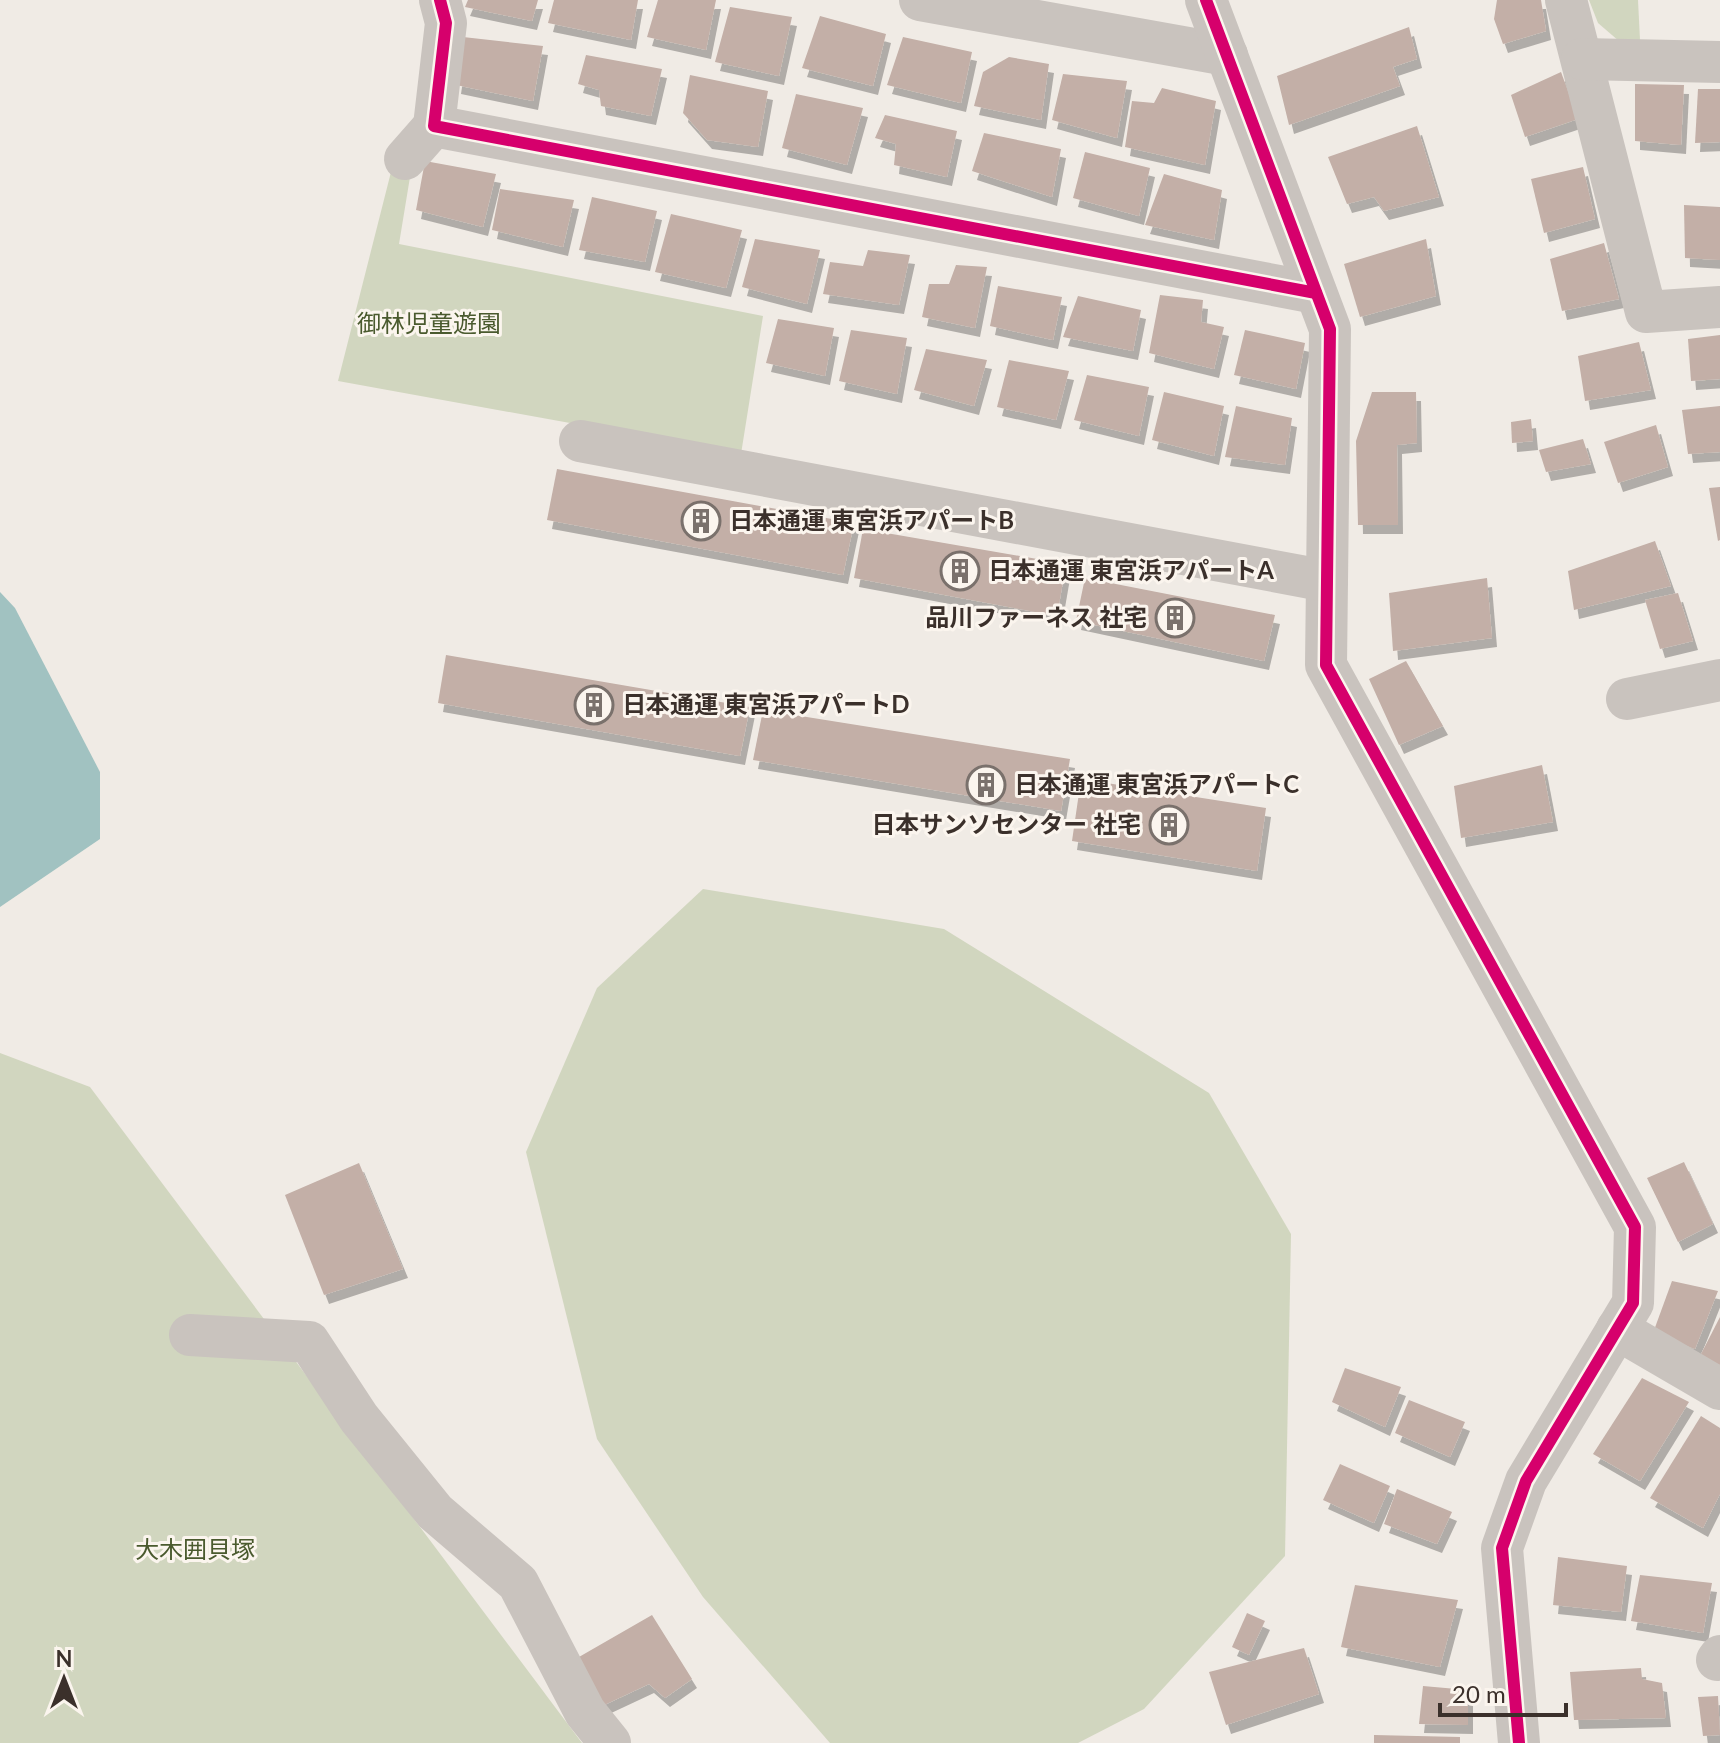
<svg xmlns="http://www.w3.org/2000/svg" width="1720" height="1743" font-family="Lato,'Noto Sans JP',sans-serif">
<style>
.green{fill:#d1d6bf}
.water{fill:#a1c2c1}
.building{fill:#c3afa7;filter:url(#shadow)}
.lines{fill:none;stroke-linecap:round;stroke-linejoin:round}
.street{stroke:#c9c3be;stroke-width:42}
.cycleway-casing{stroke:#fbf5ee;stroke-width:17}
.cycleway{stroke:#d6006c;stroke-width:12}
.labels{text-anchor:middle;stroke-width:6;stroke-linejoin:round;paint-order:stroke}
.park-label{font-size:24px;fill:#4a5a2e;stroke:#fbf5ee}
.poi-label{font-size:24px;font-weight:bold;fill:#3b302b;stroke:#fbf5ee;text-anchor:start}
</style>
<defs>
<filter id="shadow"><feDropShadow dx="5" dy="9" stdDeviation="0" flood-color="#0004"/></filter>
</defs>
<rect width="100%" height="100%" fill="#f0ebe5"/>
<g class="green">
<path d="M1589,0H1638L1641,60L1598,23Z"/>
<path d="M391,172L410,177L399,244L763,316L741,454L338,381Z"/>
<path d="M703,889L944,929L1209,1093L1291,1234L1285,1556L1144,1709L1078,1743H830L703,1597L597,1439L526,1152L597,988Z"/>
<path d="M0,1053L90,1087L582,1743H0Z"/>
</g>
<path class="water" d="M0,592L15,608L100,772V839L0,907Z"/>
<g class="building">
<path d="M468,0H538L532,21L465,7Z"/>
<path d="M554,0H638L631,40L548,23Z"/>
<path d="M658,0H716L706,50L647,37Z"/>
<path d="M1497,0H1541L1546,31L1503,44L1494,19Z"/>
<path d="M730,7L792,17L779,76L715,62Z"/>
<path d="M820,16L886,34L873,86L802,68Z"/>
<path d="M1409,27L1417,59L1393,67L1400,86L1289,125L1277,76Z"/>
<path d="M463,37L543,46L533,101L456,85Z"/>
<path d="M903,37L972,52L961,103L887,85Z"/>
<path d="M586,55L662,69L651,116L601,106L599,90L578,84Z"/>
<path d="M1009,57L1049,64L1041,120L974,106L983,72Z"/>
<path d="M1561,72L1578,119L1525,137L1511,95Z"/>
<path d="M1063,74L1127,81L1117,138L1052,120Z"/>
<path d="M690,75L768,91L758,147L707,140L683,113Z"/>
<path d="M1635,84L1684,85L1681,145L1635,141Z"/>
<path d="M1162,88L1216,101L1205,165L1125,147L1132,101L1154,103Z"/>
<path d="M1698,89H1720V142L1695,143Z"/>
<path d="M796,94L863,108L847,165L782,148Z"/>
<path d="M885,115L957,131L947,177L894,165L896,144L875,138Z"/>
<path d="M1417,126L1439,197L1384,211L1374,197L1347,204L1328,157Z"/>
<path d="M984,133L1061,149L1052,197L972,171Z"/>
<path d="M1085,152L1150,168L1139,216L1073,198Z"/>
<path d="M425,161L496,174L483,227L416,210Z"/>
<path d="M1583,167L1595,219L1544,233L1531,179Z"/>
<path d="M1164,174L1222,190L1214,240L1145,225Z"/>
<path d="M500,189L574,200L563,247L492,230Z"/>
<path d="M592,197L657,211L645,262L579,250Z"/>
<path d="M1684,205L1720,207V260L1685,258Z"/>
<path d="M671,214L742,230L726,288L655,272Z"/>
<path d="M755,239L820,250L807,304L742,287Z"/>
<path d="M1426,239L1436,296L1360,317L1344,264Z"/>
<path d="M1604,243L1619,299L1562,311L1550,259Z"/>
<path d="M868,250L910,255L899,305L823,294L830,262L863,266Z"/>
<path d="M956,265L987,267L975,328L922,317L929,284H949Z"/>
<path d="M998,286L1062,297L1053,340L990,326Z"/>
<path d="M1160,295L1203,300L1201,322L1224,327L1214,369L1149,353Z"/>
<path d="M1078,296L1141,310L1133,351L1063,337Z"/>
<path d="M778,319L834,328L825,376L766,363Z"/>
<path d="M851,330L907,338L897,394L839,381Z"/>
<path d="M1245,330L1305,343L1296,389L1234,375Z"/>
<path d="M1720,335V379L1691,381L1688,339Z"/>
<path d="M1639,342L1651,390L1585,401L1578,356Z"/>
<path d="M926,349L987,360L974,406L914,390Z"/>
<path d="M1009,360L1069,371L1056,420L997,407Z"/>
<path d="M1087,375L1149,387L1139,436L1074,420Z"/>
<path d="M1164,392L1224,406L1214,456L1152,440Z"/>
<path d="M1372,392H1416L1417,443L1397,445L1398,525H1358L1356,441Z"/>
<path d="M1236,406L1292,418L1285,465L1225,457Z"/>
<path d="M1720,406V452L1688,454L1682,410Z"/>
<path d="M1531,419L1533,441L1512,443L1511,422Z"/>
<path d="M1656,425L1668,467L1618,483L1604,442Z"/>
<path d="M1583,439L1591,464L1546,472L1539,450Z"/>
<path d="M557,469L854,523L843,575L547,520Z"/>
<path d="M1720,487V540L1718,541L1709,488Z"/>
<path d="M863,529L1066,564L1057,616L854,578Z"/>
<path d="M1655,541L1671,586L1574,610L1568,571Z"/>
<path d="M1085,578L1275,615L1264,661L1076,621Z"/>
<path d="M1487,578L1492,638L1393,651L1389,593Z"/>
<path d="M1678,593L1693,641L1660,649L1645,600Z"/>
<path d="M446,655L750,707L740,756L438,703Z"/>
<path d="M1406,661L1443,726L1399,745L1369,679Z"/>
<path d="M763,710L1070,759L1061,811L753,760Z"/>
<path d="M1542,765L1553,822L1461,838L1454,786Z"/>
<path d="M1081,779L1266,808L1257,871L1072,841Z"/>
<path d="M1684,1162L1713,1224L1678,1242L1647,1178Z"/>
<path d="M359,1163L403,1269L324,1295L285,1195Z"/>
<path d="M1672,1281L1718,1291L1695,1349L1653,1333Z"/>
<path d="M1720,1317V1365L1700,1356Z"/>
<path d="M1345,1368L1401,1387L1385,1427L1332,1402Z"/>
<path d="M1642,1378L1689,1402L1640,1481L1593,1454Z"/>
<path d="M1409,1400L1465,1422L1450,1457L1395,1433Z"/>
<path d="M1701,1416L1720,1428V1494L1703,1528L1650,1498Z"/>
<path d="M1340,1464L1390,1486L1374,1523L1323,1500Z"/>
<path d="M1397,1489L1452,1512L1437,1544L1384,1524Z"/>
<path d="M1558,1557L1627,1566L1621,1612L1553,1605Z"/>
<path d="M1640,1575L1712,1583L1703,1633L1631,1621Z"/>
<path d="M1355,1585L1458,1600L1440,1667L1341,1647Z"/>
<path d="M1247,1613L1265,1621L1249,1655L1232,1647Z"/>
<path d="M652,1615L692,1679L665,1698L649,1684L602,1706L572,1661Z"/>
<path d="M1304,1648L1319,1694L1226,1725L1209,1672Z"/>
<path d="M1641,1668L1642,1679L1662,1683L1666,1718L1574,1720L1570,1672Z"/>
<path d="M1423,1686L1468,1690V1725L1419,1724Z"/>
<path d="M1718,1696L1720,1735L1703,1736L1698,1697Z"/>
<path d="M1374,1735L1460,1737V1743H1374Z"/>
</g>
<g class="lines">
<g class="street">
<path d="M440,0L446,23L434,126L1316,293"/>
<path d="M920,0L1227,55"/>
<path d="M1206,0L1330,329L1326,665L1635,1227L1633,1303L1526,1481L1502,1548L1519,1743"/>
<path d="M1566,0L1646,312L1720,307"/>
<path d="M1582,59L1720,62"/>
<path d="M405,159L434,126"/>
<path d="M580,441L1327,581"/>
<path d="M1627,699L1720,680"/>
<path d="M1617,1329L1720,1389"/>
<path d="M190,1335L309,1342L359,1418L435,1512L518,1583L585,1712L610,1743"/>
<path d="M1717,1660L1720,1656"/>
</g>
<defs>
<g id="cycleway">
<path d="M440,0L446,23L434,126L1316,293"/>
<path d="M1206,0L1330,329L1326,665L1635,1227L1633,1303L1526,1481L1502,1548L1519,1743"/>
</g>
</defs>
<use href="#cycleway" class="cycleway-casing"/>
<use href="#cycleway" class="cycleway"/>
</g>
<defs>
<symbol id="building-ring" viewBox="-11 -11 22 22"><circle r="9.5" fill="#fbf5ee" stroke="#7a716c" stroke-width="1.5"/><path d="M-4-6H4V6H1V3H-1V6H-4ZM-2.5-4.3h1.7v1.8h-1.7ZM.8-4.3h1.7v1.8H.8ZM-2.5-1h1.7V.8h-1.7ZM.8-1h1.7V.8H.8Z" fill="#7a716c"/></symbol>
</defs>
<g fill-rule="evenodd">
<use href="#building-ring" x="679" y="499" width="44" height="44"/>
<use href="#building-ring" x="938" y="549" width="44" height="44"/>
<use href="#building-ring" x="1153" y="596" width="44" height="44"/>
<use href="#building-ring" x="572" y="683" width="44" height="44"/>
<use href="#building-ring" x="964" y="763" width="44" height="44"/>
<use href="#building-ring" x="1147" y="803" width="44" height="44"/>
</g>
<g class="labels">
<g class="park-label">
<text x="429" y="332">御林児童遊園</text>
<text x="195" y="1558">大木囲貝塚</text>
</g>
<g class="poi-label">
<text x="729" y="529">日本通運 東宮浜アパートB</text>
<text x="988" y="579">日本通運 東宮浜アパートA</text>
<text x="1147" y="626" text-anchor="end">品川ファーネス 社宅</text>
<text x="622" y="713">日本通運 東宮浜アパートD</text>
<text x="1014" y="793">日本通運 東宮浜アパートC</text>
<text x="1141" y="833" text-anchor="end">日本サンソセンター 社宅</text>
</g>
</g>
<g transform="translate(64 1679)" stroke="#fbf5ee" stroke-width="6" paint-order="stroke">
<path d="M0-6L14 30L0 20L-14 30Z" fill="#3b302b"/>
<text y="-12" font-size="22" font-weight="bold" text-anchor="middle" fill="#3b302b">N</text>
</g>
<path d="M1440 1703v12h126v-12" fill="none" stroke="#3b302b" stroke-width="4"/>
<text x="1452" y="1703" font-size="24" fill="#3b302b" stroke="#fbf5ee" stroke-width="6" paint-order="stroke">20 m</text>
</svg>
